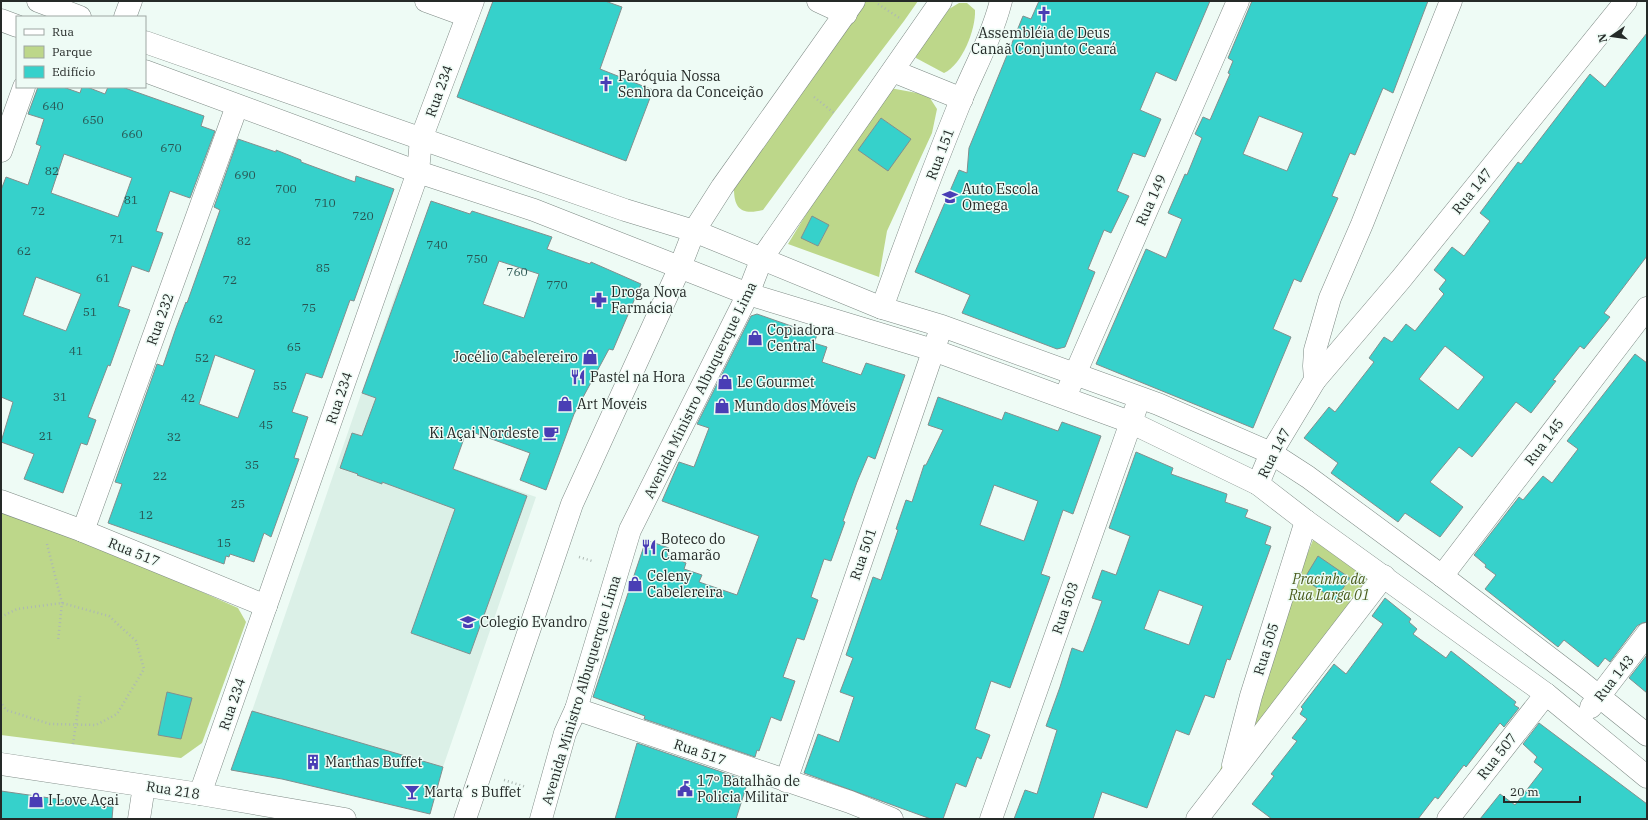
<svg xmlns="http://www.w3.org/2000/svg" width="1648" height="820" font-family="'IBM Plex Serif',serif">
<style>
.built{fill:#dbf0e7}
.green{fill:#bdd78a;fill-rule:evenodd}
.building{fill:#36d1cb;stroke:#828f8e;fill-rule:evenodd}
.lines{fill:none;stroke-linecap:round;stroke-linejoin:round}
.minor-casing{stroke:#7e8a85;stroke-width:23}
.path{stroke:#adb8b3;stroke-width:2.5;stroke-dasharray:1 3;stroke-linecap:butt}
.minor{stroke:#fff;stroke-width:22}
.labels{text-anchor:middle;stroke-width:3;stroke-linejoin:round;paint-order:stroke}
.number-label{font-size:12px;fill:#295451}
.poi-label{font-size:14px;fill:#252a28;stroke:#eefbf5;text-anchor:start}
.street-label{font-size:14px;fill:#252a28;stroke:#eefbf5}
.park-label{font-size:14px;font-style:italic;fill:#495b1a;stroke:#eefbf5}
</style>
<rect width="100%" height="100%" fill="#eefbf5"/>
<path class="built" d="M399,284L476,310L424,458L536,497L443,767L252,711Z"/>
<g class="green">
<path d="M865,1H918L904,21L834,113L763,210C743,215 734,210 734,189Z"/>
<path d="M959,3H967L975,10C976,29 962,65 944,73L916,58V53L949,9Z"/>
<path d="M890,88L928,95L937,109L932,133L887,231L879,277L788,244L841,157ZM881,118L910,139L859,150ZM829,225L818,246L801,237Z"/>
<path d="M1,506L40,520L238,608L246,622L202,743L181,758L1,735Z"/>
<path d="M1320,537L1370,575L1368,590L1218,775L1313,540Z"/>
</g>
<g class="building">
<path d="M493,1H605L622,7L600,69L653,90L626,161L457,97Z"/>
<path d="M1039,1H1210L1176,81L1156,72L1140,110L1161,119L1145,157L1133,153L1117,191L1129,196L1111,233L1104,230L1088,269L1095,272L1065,347L1057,349L962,313L970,295L915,272L959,170L967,173L969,148L1023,16L1031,19Z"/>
<path d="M1252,1H1428L1393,93L1383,88L1355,155L1350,153L1332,196L1338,198L1301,282L1294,279L1273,329L1291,337L1253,428L1096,364L1146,249L1166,258L1182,219L1168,213L1185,174L1187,175L1202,138L1195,134L1203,117L1210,120L1230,74L1228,73L1233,61L1228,58ZM1259,116L1303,133L1287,171L1243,154Z"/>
<path d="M1647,33V256L1604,313L1610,317L1584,349L1580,346L1553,380L1556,381L1531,413L1516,402L1472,457L1459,447L1430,482L1463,507L1440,537L1405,513L1398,522L1331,473L1338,463L1304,438L1329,407L1335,412L1374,362L1369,358L1384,337L1392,342L1406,324L1415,331L1444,294L1439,289L1446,280L1434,270L1452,247L1464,256L1490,221L1480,213L1518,162L1521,164L1590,74L1605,87ZM1445,346L1484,377L1458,410L1419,379Z"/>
<path d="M38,87H63L80,93L82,87H87L105,94L108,87H122L204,116L201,126L215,131L190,198L170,191L156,231L163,233L149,272L132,266L118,306L130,310L110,366L108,365L88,417L96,420L87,445L81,443L63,493L24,479L34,454L1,442L13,402L1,397V190L6,177L28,185L41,146L36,144L44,119L28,114ZM64,154L132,178L118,217L51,193ZM36,277L81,294L66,331L23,315Z"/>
<path d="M881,118L911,139L888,171L858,150Z"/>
<path d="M238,139L276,152V150L301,160V162L355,182L356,176L394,189L354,301L350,300L322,378L306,373L292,412L308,417L294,458L299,459L271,537L264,533L254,562L230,554L229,557L226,556L224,564L108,523L122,484L115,482L157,364L163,366L176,328L186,302L187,303L220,210L214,207ZM215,355L255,370L238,418L199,404Z"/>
<path d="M431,201L470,214L472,211L552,237L547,249L590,264L591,262L641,284L613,350L609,349L574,414L546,490L520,480L530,453L467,430L453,469L527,496L470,654L411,633L455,509L382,482V484L357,475L358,474L340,468L352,433L362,436L376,398L362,393ZM499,261L539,274L524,318L483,304Z"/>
<path d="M812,216L829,225L818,246L801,238Z"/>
<path d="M757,314L817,335L814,343L827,347L822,362L861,375L866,363L905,375L875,459L868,456L857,482L843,521L845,522L831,561L824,559L811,597L818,600L804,640L797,638L783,677L795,681L781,721L771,717L759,751L757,750L755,757L644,719L645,716L593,697L646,540L669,548L667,555L686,563L684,569L702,575L699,582L737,595L759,536L662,501L679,462L694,467L709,428L697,424L751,316Z"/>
<path d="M1635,354L1647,363V622L1642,623L1637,626L1610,662L1605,658L1598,667L1564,640L1558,647L1485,589L1496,575L1485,567L1486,565L1474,555L1519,497L1523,500L1543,476L1552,483L1578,449L1567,441Z"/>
<path d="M938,397L1002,420L1005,412L1058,431L1062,422L1101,436L1073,514L1063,510L1041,574L1050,577L1010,688L991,681L975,729L990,735L981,759L977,757L966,787L956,783L943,819H931L804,773L818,734L839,742L854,697L840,692L853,658L846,655L873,577L881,580L898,530L896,529L906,500L912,502L924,465H926L943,430L928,425ZM994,485L1038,501L1024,541L980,525Z"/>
<path d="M1136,452L1173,468L1171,474L1227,494L1225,502L1248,510L1245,517L1271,527L1265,544L1271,546L1230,660L1227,659L1214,698L1205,695L1189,735L1176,730L1147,808L1102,792L1093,819H1014L1025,790L1037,794L1057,730L1046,726L1060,687L1072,648L1083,652L1087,642L1102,601L1092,598L1102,570L1116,575L1130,536L1109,528ZM1159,590L1203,606L1189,645L1144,629Z"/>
<path d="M1318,556L1350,578L1335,600L1304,579Z"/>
<path d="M1385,598L1411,619L1409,622L1417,629L1413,634L1446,658L1451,651L1516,702L1514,705L1519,708L1504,727L1500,723L1466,767L1464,765L1438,799L1435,797L1418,819H1272L1252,804L1274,776L1271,774L1297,741L1292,738L1307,719L1300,714L1303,709L1301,707L1334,664L1346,674L1383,624L1372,616Z"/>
<path d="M1647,655V693L1629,678Z"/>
<path d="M167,692L192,698L181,739L158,735Z"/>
<path d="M252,711L443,767L430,814L282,779L231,770Z"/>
<path d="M1539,723L1647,804V819H1480L1500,794L1515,805L1543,769L1534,762L1537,757L1523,744Z"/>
<path d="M637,743L748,781L736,819H615Z"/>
<path d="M1,791L113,807L112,819H1Z"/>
</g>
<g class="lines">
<defs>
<g id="minor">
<path d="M38,1L80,17"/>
<path d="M426,1L467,16"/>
<path d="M818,1L846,14"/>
<path d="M125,17L131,1"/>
<path d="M1,20L17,26"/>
<path d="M145,42L625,210L694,231L882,308L942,326L1158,404L1271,453L1308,477L1442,576L1581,682L1647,735"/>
<path d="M145,71L418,172L534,210L748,294L933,350L1130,422L1258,484L1306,521L1546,694L1647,777"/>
<path d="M893,71L962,99"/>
<path d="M1,151L24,87"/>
<path d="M882,308C907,238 933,169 961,100C975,67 992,36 1001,1"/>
<path d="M1315,380L1401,279L1626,1"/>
<path d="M1069,388L1238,1"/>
<path d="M1258,484L1271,453L1315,380L1314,366L1315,350L1330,298L1362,224L1451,1"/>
<path d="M1,501L83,531L266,606"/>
<path d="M83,531L237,106"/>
<path d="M1442,576L1647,308"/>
<path d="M1591,707L1647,634"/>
<path d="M576,709L850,802L892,819"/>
<path d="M1,764L200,794L345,819"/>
<path d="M1233,765L1251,696L1306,521"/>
<path d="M786,781L938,337"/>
<path d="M200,794L418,172L421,139L473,1"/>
<path d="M139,819L144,786"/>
<path d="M465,819L572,504L680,267L694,231L722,187L854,1"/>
<path d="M541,819L565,733L576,709L630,530L748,294L762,258L941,1"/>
<path d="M991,819L1136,408"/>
<path d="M1197,819L1384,576"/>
<path d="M1448,819L1546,694"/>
</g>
</defs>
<use href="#minor" class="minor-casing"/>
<g class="path">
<path d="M878,4L901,19"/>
<path d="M814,97L834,113"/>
<path d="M47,544L62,603L58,641"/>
<path d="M579,557L592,561"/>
<path d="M1,617L17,609L62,603L109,616L136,641L144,669L117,714L96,725L50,724L6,710L1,703"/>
<path d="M73,744L80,696"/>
<path d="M504,780L526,787"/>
</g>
<use href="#minor" class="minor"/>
</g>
<defs>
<symbol id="church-bare" viewBox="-9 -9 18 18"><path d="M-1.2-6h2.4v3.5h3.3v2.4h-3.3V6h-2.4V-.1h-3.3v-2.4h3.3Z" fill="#493eb5" stroke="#eefbf5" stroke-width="2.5" paint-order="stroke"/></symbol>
<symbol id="school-bare" viewBox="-9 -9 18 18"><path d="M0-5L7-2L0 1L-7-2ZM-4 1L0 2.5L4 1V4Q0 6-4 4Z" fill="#493eb5" stroke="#eefbf5" stroke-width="2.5" paint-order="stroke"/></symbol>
<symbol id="pharmacy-bare" viewBox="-9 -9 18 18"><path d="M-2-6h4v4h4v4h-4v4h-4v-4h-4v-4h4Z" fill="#493eb5" stroke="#eefbf5" stroke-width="2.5" paint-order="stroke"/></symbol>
<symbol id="shop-bare" viewBox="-9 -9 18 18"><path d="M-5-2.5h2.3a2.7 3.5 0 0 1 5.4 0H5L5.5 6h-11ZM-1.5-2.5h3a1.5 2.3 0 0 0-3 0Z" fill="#493eb5" stroke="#eefbf5" stroke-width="2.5" paint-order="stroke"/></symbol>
<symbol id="restaurant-bare" viewBox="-9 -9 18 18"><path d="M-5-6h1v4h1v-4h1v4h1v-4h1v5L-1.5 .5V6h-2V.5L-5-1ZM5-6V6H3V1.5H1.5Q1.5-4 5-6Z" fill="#493eb5" stroke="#eefbf5" stroke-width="2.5" paint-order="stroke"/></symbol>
<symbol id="cafe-bare" viewBox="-9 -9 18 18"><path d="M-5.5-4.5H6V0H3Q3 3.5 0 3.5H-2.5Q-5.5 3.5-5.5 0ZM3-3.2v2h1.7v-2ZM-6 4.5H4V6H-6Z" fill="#493eb5" stroke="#eefbf5" stroke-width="2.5" paint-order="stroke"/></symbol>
<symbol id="building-bare" viewBox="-9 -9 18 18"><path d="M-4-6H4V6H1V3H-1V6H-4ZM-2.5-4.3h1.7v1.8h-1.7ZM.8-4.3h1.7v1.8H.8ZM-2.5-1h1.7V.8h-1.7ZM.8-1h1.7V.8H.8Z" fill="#493eb5" stroke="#eefbf5" stroke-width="2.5" paint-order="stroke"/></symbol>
<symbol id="civic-bare" viewBox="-9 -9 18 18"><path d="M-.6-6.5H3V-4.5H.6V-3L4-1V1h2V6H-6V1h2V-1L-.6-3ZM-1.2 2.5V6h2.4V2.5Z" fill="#493eb5" stroke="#eefbf5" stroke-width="2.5" paint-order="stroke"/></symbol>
<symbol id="bar-bare" viewBox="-9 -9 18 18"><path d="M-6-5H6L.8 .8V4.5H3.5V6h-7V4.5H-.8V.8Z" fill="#493eb5" stroke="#eefbf5" stroke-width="2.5" paint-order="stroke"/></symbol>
</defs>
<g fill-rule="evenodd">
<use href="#church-bare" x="1033" y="3" width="22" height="22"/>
<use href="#church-bare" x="595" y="73" width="22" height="22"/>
<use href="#school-bare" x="939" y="186" width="22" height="22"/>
<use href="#pharmacy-bare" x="588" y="289" width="22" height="22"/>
<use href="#shop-bare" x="744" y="327" width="22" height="22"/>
<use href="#shop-bare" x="579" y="346" width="22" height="22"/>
<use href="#restaurant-bare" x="567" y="366" width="22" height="22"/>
<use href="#shop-bare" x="714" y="371" width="22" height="22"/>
<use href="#shop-bare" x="554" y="393" width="22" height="22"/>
<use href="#shop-bare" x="711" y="395" width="22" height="22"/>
<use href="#cafe-bare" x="540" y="422" width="22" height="22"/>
<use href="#restaurant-bare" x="638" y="536" width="22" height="22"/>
<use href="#shop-bare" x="624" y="573" width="22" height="22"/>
<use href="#school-bare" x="457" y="611" width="22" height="22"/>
<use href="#building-bare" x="302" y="751" width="22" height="22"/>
<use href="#civic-bare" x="674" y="778" width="22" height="22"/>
<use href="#bar-bare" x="401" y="781" width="22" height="22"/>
<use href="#shop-bare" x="25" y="789" width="22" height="22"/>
</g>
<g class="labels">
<g class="number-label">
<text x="53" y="110">640</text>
<text x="93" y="124">650</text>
<text x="132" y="138">660</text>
<text x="171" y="152">670</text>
<text x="52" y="175">82</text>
<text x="245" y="179">690</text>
<text x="286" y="193">700</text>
<text x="131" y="204">81</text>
<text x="325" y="207">710</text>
<text x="38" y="215">72</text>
<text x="363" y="220">720</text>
<text x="117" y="243">71</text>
<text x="244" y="245">82</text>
<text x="437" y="249">740</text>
<text x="24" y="255">62</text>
<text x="477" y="263">750</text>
<text x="323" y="272">85</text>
<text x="517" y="276">760</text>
<text x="103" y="282">61</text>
<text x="230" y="284">72</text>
<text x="557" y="289">770</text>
<text x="309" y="312">75</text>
<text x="90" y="316">51</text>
<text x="216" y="323">62</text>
<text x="294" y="351">65</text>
<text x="76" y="355">41</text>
<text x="202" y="362">52</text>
<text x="280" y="390">55</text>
<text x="60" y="401">31</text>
<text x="188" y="402">42</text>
<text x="266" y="429">45</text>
<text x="46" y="440">21</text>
<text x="174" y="441">32</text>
<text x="252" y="469">35</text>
<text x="160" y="480">22</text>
<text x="238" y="508">25</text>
<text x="146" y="519">12</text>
<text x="224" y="547">15</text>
</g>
<g class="poi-label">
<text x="1044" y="38" text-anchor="middle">Assembléia de Deus<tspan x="1044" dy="16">Canaã Conjunto Ceará</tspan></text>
<text x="618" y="81">Paróquia Nossa<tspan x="618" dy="16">Senhora da Conceição</tspan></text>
<text x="962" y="194">Auto Escola<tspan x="962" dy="16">Omega</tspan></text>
<text x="611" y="297">Droga Nova<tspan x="611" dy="16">Farmácia</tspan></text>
<text x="767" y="335">Copiadora<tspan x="767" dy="16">Central</tspan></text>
<text x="578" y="362" text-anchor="end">Jocélio Cabelereiro</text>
<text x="590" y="382">Pastel na Hora</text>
<text x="737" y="387">Le Gourmet</text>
<text x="577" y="409">Art Moveis</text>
<text x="734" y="411">Mundo dos Móveis</text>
<text x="539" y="438" text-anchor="end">Ki Açai Nordeste</text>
<text x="661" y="544">Boteco do<tspan x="661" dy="16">Camarão</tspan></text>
<text x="647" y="581">Celeny<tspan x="647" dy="16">Cabelereira</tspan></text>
<text x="480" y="627">Colegio Evandro</text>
<text x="325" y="767">Marthas Buffet</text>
<text x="697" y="786">17º Batalhão de<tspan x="697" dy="16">Policia Militar</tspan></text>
<text x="424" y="797">Marta´s Buffet</text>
<text x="48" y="805">I Love Açai</text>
</g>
<g class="street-label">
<text transform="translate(439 91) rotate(-70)" y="5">Rua 234</text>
<text transform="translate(940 154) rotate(-69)" y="5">Rua 151</text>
<text transform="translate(1472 191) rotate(-51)" y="5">Rua 147</text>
<text transform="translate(1151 200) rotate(-66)" y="5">Rua 149</text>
<text transform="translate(160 319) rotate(-70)" y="5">Rua 232</text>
<text transform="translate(700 390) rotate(-64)" y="5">Avenida Ministro Albuquerque Lima</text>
<text transform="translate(339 398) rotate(-71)" y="5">Rua 234</text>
<text transform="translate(1544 442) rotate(-53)" y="5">Rua 145</text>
<text transform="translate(1274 453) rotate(-63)" y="5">Rua 147</text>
<text transform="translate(134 552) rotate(22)" y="5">Rua 517</text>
<text transform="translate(863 554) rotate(-71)" y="5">Rua 501</text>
<text transform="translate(1065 608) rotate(-71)" y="5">Rua 503</text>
<text transform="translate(1266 649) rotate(-73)" y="5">Rua 505</text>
<text transform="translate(1614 678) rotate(-52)" y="5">Rua 143</text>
<text transform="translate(581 690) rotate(-73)" y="5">Avenida Ministro Albuquerque Lima</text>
<text transform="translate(232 704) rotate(-71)" y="5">Rua 234</text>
<text transform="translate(700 752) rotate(19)" y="5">Rua 517</text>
<text transform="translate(1497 756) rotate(-52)" y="5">Rua 507</text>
<text transform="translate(173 790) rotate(9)" y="5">Rua 218</text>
</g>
<g class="park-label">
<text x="1329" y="584">Pracinha da<tspan x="1329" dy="16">Rua Larga 01</tspan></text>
</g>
</g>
<rect width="1648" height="820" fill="none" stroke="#252a28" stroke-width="4"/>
<rect x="16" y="16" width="130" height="72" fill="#eefbf5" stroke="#9ea7a3"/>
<rect x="24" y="29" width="20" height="6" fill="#ffffff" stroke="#9ea7a3"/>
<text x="52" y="36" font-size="12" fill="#252a28">Rua</text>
<rect x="24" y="46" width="20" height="12" fill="#bdd78a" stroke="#9ea7a3"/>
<text x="52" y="56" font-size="12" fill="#252a28">Parque</text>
<rect x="24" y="66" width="20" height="12" fill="#36d1cb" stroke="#9ea7a3"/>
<text x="52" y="76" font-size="12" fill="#252a28">Edifício</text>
<g transform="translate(1612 36) rotate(257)" stroke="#eefbf5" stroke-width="3" paint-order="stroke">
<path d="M0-3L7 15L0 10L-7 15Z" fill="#252a28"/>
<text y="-6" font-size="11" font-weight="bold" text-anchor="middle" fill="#252a28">N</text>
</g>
<path d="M1504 796v6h76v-6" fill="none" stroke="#252a28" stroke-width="2"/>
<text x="1510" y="796" font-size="12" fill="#252a28" stroke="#eefbf5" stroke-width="3" paint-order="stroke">20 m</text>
</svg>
